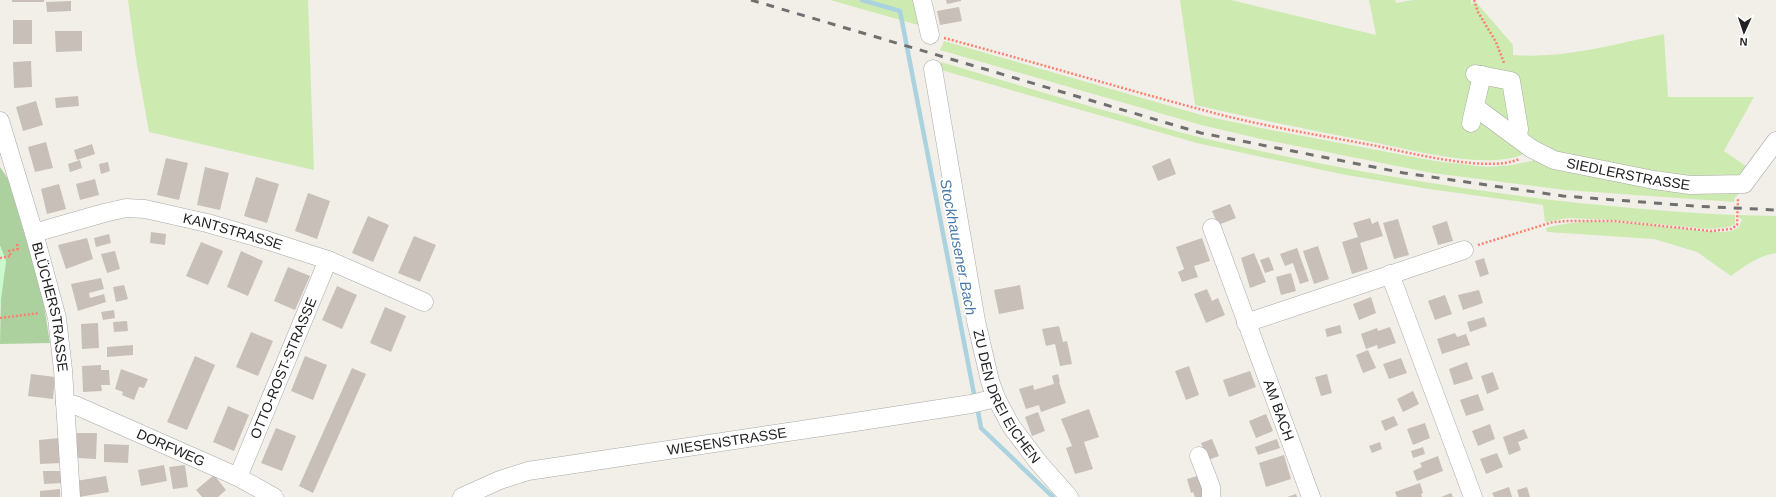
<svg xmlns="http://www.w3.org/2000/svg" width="1776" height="497" font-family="Arial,sans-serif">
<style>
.grass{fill:#cdebb0}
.forest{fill:#add19e}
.park{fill:#c8facc}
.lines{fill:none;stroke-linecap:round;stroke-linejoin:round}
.stream{stroke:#aad3df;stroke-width:4.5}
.building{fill:#c7bfb8}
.minor-casing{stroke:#a9a9a9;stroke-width:19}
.path{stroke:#fa8072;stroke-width:2.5;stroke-dasharray:2 2;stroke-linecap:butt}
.minor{stroke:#fff;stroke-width:18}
.rail{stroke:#707070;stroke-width:3;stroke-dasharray:8 8;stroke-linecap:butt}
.labels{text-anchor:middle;stroke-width:3.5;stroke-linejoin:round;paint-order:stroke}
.street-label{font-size:14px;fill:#222;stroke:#fff}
.water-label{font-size:15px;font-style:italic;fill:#4a7aab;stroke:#fff}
</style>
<rect width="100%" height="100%" fill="#f2efe9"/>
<g class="grass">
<path d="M128,0H308L314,170L149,132L136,59Z"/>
<path d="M830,0H916L925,27Z"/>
<path d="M1180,0H1231L1376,35L1369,0H1395L1396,3L1413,0H1471V4L1476,2L1513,45V55C1563,59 1615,44 1664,34L1668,97H1754L1724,151L1750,169L1740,176L1713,182L1568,158L1527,138L1517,77L1472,69L1476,118L1523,150L1522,155C1483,170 1408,149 1367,141C1309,130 1252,118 1195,105Z"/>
<path d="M944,41L1205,116L1266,129L1435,161L1487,167L1512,165L1535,160L1738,190V195L1735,197L1734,202L1565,190L1432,173L1261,139L1201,125L940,50Z"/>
<path d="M941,62C1002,80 1063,99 1125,116C1149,123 1174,131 1199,137C1375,179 1554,206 1735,215V224L1729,227L1710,229L1613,220L1568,218L1545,222L1543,205L1429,189L1341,174L1197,143L941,70Z"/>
<path d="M1484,85L1509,87L1512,125L1482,103Z"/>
<path d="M1739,215L1776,216V253C1758,256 1746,265 1731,276L1697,252L1654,239L1547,232L1546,228C1601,213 1665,230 1721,232L1732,231L1739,227L1742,219L1739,218Z"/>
</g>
<path class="forest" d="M0,167L8,179L42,293L50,343L0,344L1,292L6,261L0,246Z"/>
<path class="park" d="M0,246L6,261L0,308Z"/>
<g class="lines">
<g class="stream">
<path d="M862,0L900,11L975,399"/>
<path d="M977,406L981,428L1053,497"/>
</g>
</g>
<g class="building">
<rect x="12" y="0" width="32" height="2"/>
<path d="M946,0H961V1L947,4Z"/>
<path d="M71,1V11L47,12L46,2Z"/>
<path d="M959,7L962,21L940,25L937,11Z"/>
<rect x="13" y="20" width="19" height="24"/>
<path d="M55,31H82V51L56,52Z"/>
<path d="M31,61L32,87L14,88L13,62Z"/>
<path d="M78,96L79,106L56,108L55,98Z"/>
<path d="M36,101L43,125L23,131L16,107Z"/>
<path d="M46,142L53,168L35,172L28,147Z"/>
<path d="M92,144L95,154L77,160L74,150Z"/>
<path d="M166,158L188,163L179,200L157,195Z"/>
<path d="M1170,158L1176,174L1158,181L1152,166Z"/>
<path d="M80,160L82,168L70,172L68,164Z"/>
<path d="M108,162L110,171L101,174L99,164Z"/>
<path d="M205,167L229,173L220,210L197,205Z"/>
<path d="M256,177L279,184L267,223L244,216Z"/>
<path d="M95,179L99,195L80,200L76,184Z"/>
<path d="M59,184L66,209L47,214L41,189Z"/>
<path d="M308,193L330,201L317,239L295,231Z"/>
<path d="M1230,204L1236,218L1218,225L1212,211Z"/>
<path d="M368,216L389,225L373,262L352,253Z"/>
<path d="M1370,218L1372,224L1378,221L1383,236L1360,243L1368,269L1352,274L1342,242L1358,237L1353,223Z"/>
<path d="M1398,219L1409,255L1394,259L1383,223Z"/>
<path d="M1447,221L1453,241L1438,245L1432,226Z"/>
<path d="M151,232L166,234L165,245L150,243Z"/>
<path d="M109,234L111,243L96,247L94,238Z"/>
<path d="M414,236L436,245L420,282L398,273Z"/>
<path d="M87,238L93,259L66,269L58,245Z"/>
<path d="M1202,238L1210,261L1194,266L1198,277L1182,282L1178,272L1184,269L1176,247Z"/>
<path d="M201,242L223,251L208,285L186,276Z"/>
<path d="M1318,246L1329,279L1314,284L1303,251Z"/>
<path d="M1297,248L1309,281L1300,284L1293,263L1285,266L1280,254Z"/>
<path d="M115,251L120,269L107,273L101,254Z"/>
<path d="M241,251L263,261L248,296L227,287Z"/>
<path d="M1254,253L1266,282L1250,288L1241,258Z"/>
<path d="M1269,257L1274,270L1265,273L1260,260Z"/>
<path d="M1484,258L1489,274L1480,277L1475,261Z"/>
<path d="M288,267L310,276L295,310L274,301Z"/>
<path d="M1291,273L1296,291L1281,295L1276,277Z"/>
<path d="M101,278L104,289L89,293L90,298L104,294L106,302L78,311L71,284Z"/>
<path d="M124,285L128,299L116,302L113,287Z"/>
<path d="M1020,285L1024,309L999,314L994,290Z"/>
<path d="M337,286L357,295L342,329L322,320Z"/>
<path d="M1207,289L1212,301L1218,298L1225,315L1206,323L1194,294Z"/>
<path d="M1479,290L1483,303L1463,310L1458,295Z"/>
<path d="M1445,295L1452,314L1435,320L1428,301Z"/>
<path d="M1371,297L1376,313L1359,320L1353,304Z"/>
<path d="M385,307L406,316L391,352L370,343Z"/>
<path d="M114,310L115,318L103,320L101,312Z"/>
<path d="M1484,317L1487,326L1470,332L1467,322Z"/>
<path d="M127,321L128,331L114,332L113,322Z"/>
<path d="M98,323L99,348L82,349L81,324Z"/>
<path d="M1340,325L1342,333L1327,337L1325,329Z"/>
<path d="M1059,326L1063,342L1067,341L1072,364L1060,366L1055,344L1046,346L1042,329Z"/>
<path d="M1390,327L1396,343L1378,349L1377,345L1366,349L1361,334L1377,328L1378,331Z"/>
<path d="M251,332L273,341L258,376L236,367Z"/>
<path d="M1455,333L1457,337L1466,334L1470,345L1442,354L1437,339Z"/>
<path d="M133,345V355L107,357V347Z"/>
<path d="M1368,350L1376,368L1363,373L1356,355Z"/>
<path d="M195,356L215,365L187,430L167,422Z"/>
<path d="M305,356L327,365L313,400L291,391Z"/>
<path d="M1401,358L1407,373L1389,379L1383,364Z"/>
<path d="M1467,362L1473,379L1454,385L1449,369Z"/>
<path d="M101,365V370H109L110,385H101L102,391L83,392L82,366Z"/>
<path d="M1189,366L1199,395L1186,400L1175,371Z"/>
<path d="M352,368L366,374L313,493L299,486Z"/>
<path d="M121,369L148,379L144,388L139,387L134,400L122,395L123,392L115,389Z"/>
<path d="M1250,371L1256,387L1229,397L1223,380Z"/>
<path d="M1493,372L1499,389L1487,394L1481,376Z"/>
<path d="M31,374L55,377L53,399L28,396Z"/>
<path d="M1058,374L1060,382H1059L1066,403L1041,412L1039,405L1026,409L1019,389L1033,385L1034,390L1054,384L1052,376Z"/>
<path d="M1327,374L1332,393L1321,396L1315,377Z"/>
<path d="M1413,391L1419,404L1403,412L1397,399Z"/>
<path d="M1478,394L1484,410L1466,416L1460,400Z"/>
<path d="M228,406L249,415L234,451L213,442Z"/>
<path d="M1089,409L1099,437L1084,442L1093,469L1075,474L1066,448L1072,446L1061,419Z"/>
<path d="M1038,412L1045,431L1032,436L1025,417Z"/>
<path d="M1266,414L1273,431L1256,438L1249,421Z"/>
<path d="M1394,416L1398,425L1385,431L1381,421Z"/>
<path d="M1425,423L1430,438L1413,445L1407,429Z"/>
<path d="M1490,424L1495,439L1478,446L1472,431Z"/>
<path d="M276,428L296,436L282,471L261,463Z"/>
<path d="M1524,429L1528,438L1518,442L1521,450L1509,455L1503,437Z"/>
<path d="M77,433H97L96,459L77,458Z"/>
<path d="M59,438L61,463L40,464L39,440Z"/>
<path d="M1212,439L1219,456L1208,460L1201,443Z"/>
<path d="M1277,439L1280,448L1258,455L1255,447Z"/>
<path d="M1380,442L1382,449L1372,453L1369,446Z"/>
<path d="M104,444L129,445L128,463L104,462Z"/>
<path d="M1423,447L1425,454L1413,458L1411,451Z"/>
<path d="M1497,453L1503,467L1486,474L1480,459Z"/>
<path d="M1284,455L1291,479L1266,487L1259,463Z"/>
<path d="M1438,456L1443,471L1417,481L1413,471L1422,467L1420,463Z"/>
<path d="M164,465L167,481L141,486L138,470Z"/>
<path d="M185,465L188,487L173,489L169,467Z"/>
<path d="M43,471H61L62,483L44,484Z"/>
<path d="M214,475L226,490L218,497H202L196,490Z"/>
<path d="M1201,475L1206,497H1195L1193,492L1191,493L1187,479Z"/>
<path d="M106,476L109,492L79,497L76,481Z"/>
<path d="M1420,483L1423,493L1421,494L1422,497H1397L1395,492Z"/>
<path d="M1509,487L1512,497H1494L1492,493Z"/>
<path d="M1527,487L1530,497H1519L1517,490Z"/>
<path d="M60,489V497H40V491Z"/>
<path d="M1451,493L1453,497H1441Z"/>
<path d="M1296,494L1297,497H1287Z"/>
</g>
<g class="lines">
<defs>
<g id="minor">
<path d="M922,0L930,35"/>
<path id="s1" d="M933,69L976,321L990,381L996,398L1011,426L1038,462L1069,497"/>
<path d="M1475,74L1511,81L1519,129L1518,138"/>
<path id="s2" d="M1475,107L1532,149L1554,160L1654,180L1690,185L1744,184L1776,141"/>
<path id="s3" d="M0,121L34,233L57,318L63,370L71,497"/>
<path d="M1471,123L1482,75"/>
<path id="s4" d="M1212,228L1311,497"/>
<path id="s5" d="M34,233L104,213L126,208L145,209L207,223L266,240L328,260L424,302"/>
<path d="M1390,274L1473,497"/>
<path d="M1246,323L1464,250"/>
<path id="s6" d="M65,403L75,405L238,477L274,497"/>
<path d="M1199,456L1211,487V497"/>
<path id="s7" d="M238,477L328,260"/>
<path id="s8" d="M462,497L500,480L528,471L855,422L971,404L996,398"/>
</g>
</defs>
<use href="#minor" class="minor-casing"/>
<g class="path">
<path d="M1474,0L1478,12L1496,42L1504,63"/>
<path d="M944,38C1031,61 1116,87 1203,110C1260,126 1319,135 1377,146C1410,153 1490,173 1519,159"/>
<path d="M17,244L18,249H21"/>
<path d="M1478,245L1553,222L1568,221H1614L1711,231L1731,229L1737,225L1738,199"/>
<path d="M0,258L11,256L9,251L18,249"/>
<path d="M0,318L39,313"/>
</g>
<use href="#minor" class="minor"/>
<path class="rail" d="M751,0L1201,133L1404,173L1563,196L1694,206L1776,210"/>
</g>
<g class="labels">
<g class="street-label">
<text dy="5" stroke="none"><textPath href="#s2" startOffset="171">SIEDLERSTRASSE</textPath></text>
<text dy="5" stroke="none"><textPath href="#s5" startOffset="205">KANTSTRASSE</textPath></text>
<text dy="5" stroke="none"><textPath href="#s3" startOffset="193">BLÜCHERSTRASSE</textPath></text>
<text dy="5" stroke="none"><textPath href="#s7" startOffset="118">OTTO-ROST-STRASSE</textPath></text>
<text dy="5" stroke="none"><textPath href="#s1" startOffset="338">ZU DEN DREI EICHEN</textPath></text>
<text dy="5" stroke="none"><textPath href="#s4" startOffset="194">AM BACH</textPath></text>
<text dy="5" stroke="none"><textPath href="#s8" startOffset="272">WIESENSTRASSE</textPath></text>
<text dy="5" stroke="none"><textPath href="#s6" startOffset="115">DORFWEG</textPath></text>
</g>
<g class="water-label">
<text transform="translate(958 247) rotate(79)" y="5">Stockhausener Bach</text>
</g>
</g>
<g transform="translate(1744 32) rotate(183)" stroke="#ffffff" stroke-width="3" paint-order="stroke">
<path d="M0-3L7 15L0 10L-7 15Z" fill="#222222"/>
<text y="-6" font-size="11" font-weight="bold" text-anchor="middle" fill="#222222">N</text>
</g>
</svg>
